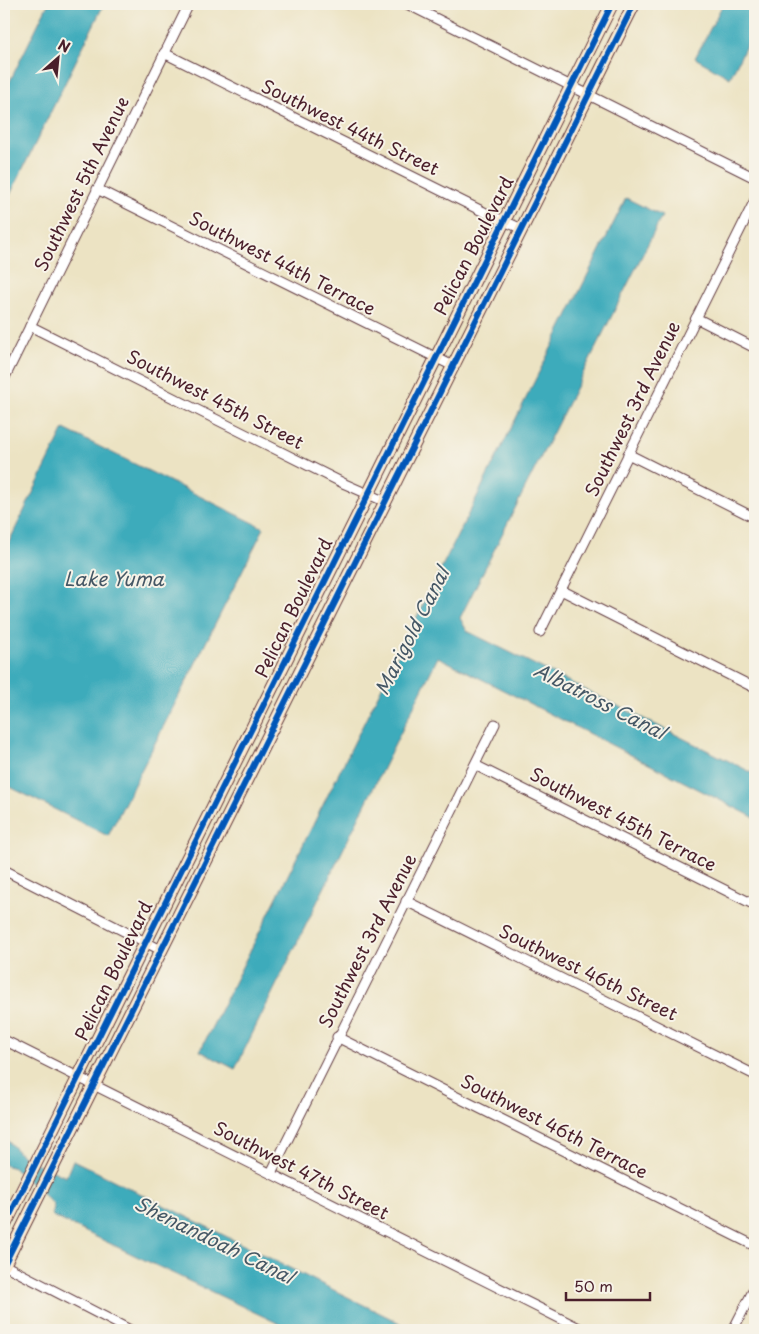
<svg xmlns="http://www.w3.org/2000/svg" width="759" height="1334" font-family="'Playpen Sans',sans-serif">
<style>
.water{fill:#3dabbb;stroke:#446573}
.lines{fill:none;stroke-linecap:round;stroke-linejoin:round}
.street-casing{stroke:#623c42;stroke-width:11}
.secondary-casing{stroke:#623c42;stroke-width:14}
.street{stroke:#fff;stroke-width:9}
.secondary{stroke:#fde5c5;stroke-width:12}
.cycleway-casing{stroke:#f7f3e8;stroke-width:9}
.cycleway{stroke:#0057b8;stroke-width:6}
.labels{text-anchor:middle;stroke-width:4;stroke-linejoin:round;paint-order:stroke}
.street-label{font-size:18px;fill:#4a1f2b;stroke:#f7f3e8}
.water-label{font-size:19px;font-style:italic;fill:#455765;stroke:#f7f3e8}
</style>
<rect width="100%" height="100%" fill="#f7f3e8"/>
<filter id="ink" filterUnits="userSpaceOnUse"><feTurbulence type="fractalNoise" baseFrequency=".02" numOctaves="2"/><feDisplacementMap in="SourceGraphic" scale="10" xChannelSelector="R" yChannelSelector="G"/><feConvolveMatrix kernelMatrix="1 2 1 2 8 2 1 2 1" color-interpolation-filters="sRGB"/></filter>
<filter id="wash" filterUnits="userSpaceOnUse"><feTurbulence type="fractalNoise" baseFrequency=".0096" numOctaves="4" result="noise"/><feDisplacementMap in="SourceGraphic" scale="20" xChannelSelector="R" yChannelSelector="G"/><feGaussianBlur stdDeviation="1.12" result="paint"/><feColorMatrix in="noise" values="0 0 0 0 0 0 0 0 0 0 0 0 0 0 0 0 0 1.4 0 .05"/><feComposite in="paint" operator="in"/></filter>
<g filter="url(#wash)">
<rect width="100%" height="100%" fill="#ece3c3"/>
<g class="water">
<path d="M48,4H104L4,207V93Z"/>
<path d="M723,4H755V28L730,78L695,58Z"/>
<path d="M626,198L662,216L460,618L467,631L755,774V818L438,657L235,1069L200,1051Z"/>
<path d="M64,429L264,528L108,836L4,784V552Z"/>
<path d="M4,1137L23,1157L66,1177L73,1160L414,1330H292L52,1216L53,1204L14,1168L4,1165Z"/>
</g>
</g>
<g filter="url(#ink)">
<g class="lines">
<defs>
<g id="street">
<path d="M407,4L755,178"/>
<path d="M164,53L484,212L522,229"/>
<path d="M97,189L453,366"/>
<path d="M696,318L755,348"/>
<path d="M30,326L345,484L386,502"/>
<path d="M4,379L189,4"/>
<path d="M628,454L755,518"/>
<path d="M561,590L755,688"/>
<path d="M540,632L755,200"/>
<path d="M475,765L755,905"/>
<path d="M4,870L161,950"/>
<path d="M406,901L755,1075"/>
<path d="M337,1037L755,1246"/>
<path d="M4,1040L583,1330"/>
<path d="M271,1173L495,724"/>
<path d="M4,1265L130,1330"/>
<path d="M733,1330L755,1287"/>
</g>
<g id="secondary">
<path d="M4,1227L612,4"/>
<path d="M4,1265L634,4"/>
</g>
</defs>
<use href="#street" class="street-casing"/>
<use href="#secondary" class="secondary-casing"/>
<use href="#street" class="street"/>
<use href="#secondary" class="secondary"/>
<defs>
<g id="cycleway">
<path d="M4,1227L612,4"/>
<path d="M4,1265L634,4"/>
</g>
</defs>
<use href="#cycleway" class="cycleway-casing"/>
<use href="#cycleway" class="cycleway"/>
</g>
</g>
<g class="labels">
<g class="street-label">
<text transform="translate(350 128) rotate(26)" y="6">Southwest 44th Street</text>
<text transform="translate(82 184) rotate(-64)" y="6">Southwest 5th Avenue</text>
<text transform="translate(474 246) rotate(-63)" y="6">Pelican Boulevard</text>
<text transform="translate(282 264) rotate(27)" y="6">Southwest 44th Terrace</text>
<text transform="translate(215 400) rotate(27)" y="6">Southwest 45th Street</text>
<text transform="translate(633 409) rotate(-64)" y="6">Southwest 3rd Avenue</text>
<text transform="translate(294 608) rotate(-64)" y="6">Pelican Boulevard</text>
<text transform="translate(623 820) rotate(27)" y="6">Southwest 45th Terrace</text>
<text transform="translate(368 941) rotate(-63)" y="6">Southwest 3rd Avenue</text>
<text transform="translate(114 971) rotate(-64)" y="6">Pelican Boulevard</text>
<text transform="translate(588 973) rotate(26)" y="6">Southwest 46th Street</text>
<text transform="translate(554 1127) rotate(27)" y="6">Southwest 46th Terrace</text>
<text transform="translate(301 1171) rotate(27)" y="6">Southwest 47th Street</text>
</g>
<g class="water-label">
<text x="114" y="586">Lake Yuma</text>
<text transform="translate(412 631) rotate(-63)" y="7">Marigold Canal</text>
<text transform="translate(600 701) rotate(27)" y="7">Albatross Canal</text>
<text transform="translate(214 1240) rotate(26)" y="7">Shenandoah Canal</text>
</g>
</g>
<rect width="759" height="1334" fill="none" stroke="#f7f3e8" stroke-width="20"/>
<g transform="translate(58 58) rotate(27)" stroke="#f7f3e8" stroke-width="4" paint-order="stroke">
<path d="M0-4L9 19L0 12L-9 19Z" fill="#4a1f2b"/>
<text y="-8" font-size="14" font-weight="bold" text-anchor="middle" fill="#4a1f2b">N</text>
</g>
<path d="M566 1292v8h84v-8" fill="none" stroke="#4a1f2b" stroke-width="2.5"/>
<text x="574" y="1292" font-size="15" fill="#4a1f2b" stroke="#f7f3e8" stroke-width="4" paint-order="stroke">50 m</text>
</svg>
